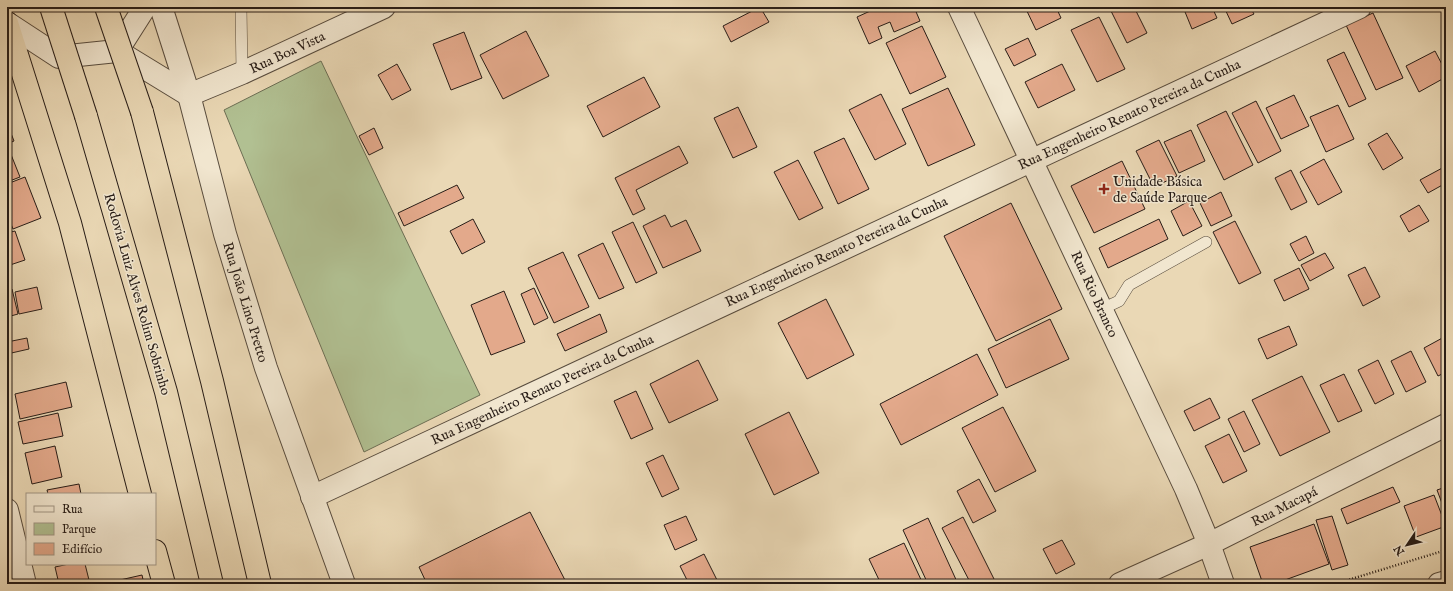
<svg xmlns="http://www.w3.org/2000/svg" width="1453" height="591" font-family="'IM FELL English',serif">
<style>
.green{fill:#b1c092;stroke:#6c6e54}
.building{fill:#e3a98b;stroke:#281d17}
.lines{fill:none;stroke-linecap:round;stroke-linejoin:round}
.service-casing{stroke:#584c3e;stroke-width:12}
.minor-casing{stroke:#584c3e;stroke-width:24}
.tertiary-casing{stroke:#584c3e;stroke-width:24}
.trunk-casing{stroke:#281d17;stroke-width:24}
.path{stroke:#281d17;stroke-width:2.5;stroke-dasharray:1 2;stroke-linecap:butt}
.service{stroke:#f1e6cf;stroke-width:11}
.minor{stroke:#f1e6cf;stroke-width:22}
.tertiary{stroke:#f1e6cf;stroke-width:22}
.trunk{stroke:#ead8b5;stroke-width:22}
.trunk-bridge-casing{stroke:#281d17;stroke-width:24;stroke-linecap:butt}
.trunk-bridge{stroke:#ead8b5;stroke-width:22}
.poi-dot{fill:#8f2418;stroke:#f1e6cf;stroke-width:1.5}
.labels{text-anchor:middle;stroke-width:3;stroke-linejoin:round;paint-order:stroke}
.street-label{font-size:14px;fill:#281d17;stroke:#f1e6cf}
.poi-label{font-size:14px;fill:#281d17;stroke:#f1e6cf;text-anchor:start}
</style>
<rect width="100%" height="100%" fill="#ead8b5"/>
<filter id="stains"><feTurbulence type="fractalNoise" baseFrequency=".005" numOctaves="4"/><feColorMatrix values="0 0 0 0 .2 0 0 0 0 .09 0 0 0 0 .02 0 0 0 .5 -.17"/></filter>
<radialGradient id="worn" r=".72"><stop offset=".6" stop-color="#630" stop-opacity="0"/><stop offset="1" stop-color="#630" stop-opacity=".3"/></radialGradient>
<path class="green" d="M321,61L480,395L364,452L224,110Z"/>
<g class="building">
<path d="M760,7L769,22L731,42L723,26Z"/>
<path d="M879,7H914L920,21L894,32L890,22L878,27L882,38L869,44L857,17Z"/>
<path d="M1025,7H1056L1061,18L1036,30Z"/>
<path d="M1109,7H1134L1147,33L1127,43Z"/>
<path d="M1183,7H1212L1217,18L1192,29Z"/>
<path d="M1224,7H1250L1254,14L1232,24Z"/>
<path d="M1373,13L1403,78L1376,90L1346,25Z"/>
<path d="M1099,17L1125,69L1097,82L1071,30Z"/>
<path d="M922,26L946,77L910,94L886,43Z"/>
<path d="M526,31L549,76L503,99L480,55Z"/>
<path d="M464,32L482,78L451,90L433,44Z"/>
<path d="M1028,38L1036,55L1014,66L1005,49Z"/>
<path d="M1435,51L1446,72V77L1419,92L1406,66Z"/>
<path d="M1344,52L1366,99L1349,107L1327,60Z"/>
<path d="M397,64L411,90L392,100L378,75Z"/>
<path d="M1062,64L1075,90L1038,108L1025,82Z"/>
<path d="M644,77L660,107L603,137L587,106Z"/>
<path d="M948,88L975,145L928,166L902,109Z"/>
<path d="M881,94L906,144L875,160L849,110Z"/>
<path d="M1294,95L1309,126L1281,139L1266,108Z"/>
<path d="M1256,101L1281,151L1258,163L1232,113Z"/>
<path d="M1338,105L1354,139L1326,152L1310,117Z"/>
<path d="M738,107L757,147L733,158L714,118Z"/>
<path d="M1226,111L1253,165L1224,180L1197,125Z"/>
<path d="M7,123L14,141L7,144Z"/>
<path d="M374,128L383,148L369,155L359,136Z"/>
<path d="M1191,130L1205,161L1179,173L1164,142Z"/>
<path d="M1387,133L1403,158L1383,170L1368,144Z"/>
<path d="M844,138L869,189L838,204L814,152Z"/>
<path d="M1159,140L1177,176L1154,187L1136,151Z"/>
<path d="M679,146L688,163L636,190L645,209L633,215L615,178Z"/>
<path d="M8,147L20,177L7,182V148Z"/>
<path d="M1324,159L1342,192L1318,205L1300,172Z"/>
<path d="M798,160L823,208L799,220L774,172Z"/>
<path d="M1122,161L1145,209L1094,233L1071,186Z"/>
<path d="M1446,166V183L1428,193L1420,180Z"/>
<path d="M1291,170L1307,202L1291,210L1275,178Z"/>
<path d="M25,177L41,218L13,229L7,214V184Z"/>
<path d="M457,185L464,198L404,226L398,213Z"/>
<path d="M1221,192L1232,216L1211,226L1200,203Z"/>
<path d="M1189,201L1202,226L1183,236L1171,211Z"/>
<path d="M1011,203L1062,309L996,341L944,236Z"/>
<path d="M1419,205L1429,221L1409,232L1400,216Z"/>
<path d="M665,215L671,227L686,220L701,251L663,268L643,226Z"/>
<path d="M473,219L485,242L462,254L450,231Z"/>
<path d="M1159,219L1168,239L1108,268L1099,248Z"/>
<path d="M1235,221L1261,273L1239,284L1213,232Z"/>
<path d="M633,222L657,273L636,283L612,232Z"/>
<path d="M15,231L25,260L7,266V233Z"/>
<path d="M1306,236L1314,253L1299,261L1290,244Z"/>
<path d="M603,243L624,288L599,299L578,255Z"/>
<path d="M563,252L589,307L554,323L528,268Z"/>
<path d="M1325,253L1334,268L1310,281L1301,265Z"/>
<path d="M1365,267L1380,297L1363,306L1348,275Z"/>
<path d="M1299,268L1309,289L1284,301L1274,280Z"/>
<path d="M37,287L42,309L19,314L15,292Z"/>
<path d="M534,288L548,318L534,325L521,294Z"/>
<path d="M12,289L18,314L7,317V291Z"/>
<path d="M504,291L525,342L491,355L471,305Z"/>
<path d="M826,299L854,355L807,379L778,323Z"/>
<path d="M600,314L607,332L565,351L557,334Z"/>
<path d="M1050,319L1069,359L1006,388L988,349Z"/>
<path d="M1289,326L1297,345L1267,359L1258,339Z"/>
<path d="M1446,336V372L1438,376L1424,348Z"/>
<path d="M27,338L29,349L7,354V342Z"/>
<path d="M1411,351L1426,382L1406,392L1391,361Z"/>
<path d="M977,354L998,395L901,445L880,404Z"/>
<path d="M698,360L718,400L669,423L650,384Z"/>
<path d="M1378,360L1394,394L1375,404L1358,370Z"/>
<path d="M1344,374L1362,411L1338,422L1320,385Z"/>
<path d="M1302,376L1330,432L1280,456L1252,400Z"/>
<path d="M66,382L72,407L20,419L15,394Z"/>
<path d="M636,391L653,429L631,439L614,401Z"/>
<path d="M1210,398L1220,418L1194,431L1184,411Z"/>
<path d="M1003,407L1036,471L995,492L962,428Z"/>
<path d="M1244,411L1260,444L1244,452L1228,419Z"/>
<path d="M789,412L819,473L774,495L745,434Z"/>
<path d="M58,413L63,436L23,444L18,422Z"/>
<path d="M1229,434L1247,471L1223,483L1205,446Z"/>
<path d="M55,446L62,477L32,484L25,453Z"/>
<path d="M663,455L679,489L662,497L646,463Z"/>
<path d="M979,479L996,511L973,523L957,491Z"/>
<path d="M79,484L81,494H48L47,490Z"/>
<path d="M1393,487L1400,502L1347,524L1341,509Z"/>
<path d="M1446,487V514L1437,490Z"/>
<path d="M1434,495L1446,526L1416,537L1404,506Z"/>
<path d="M530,512L567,584H427L419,567Z"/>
<path d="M686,516L697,540L675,550L664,525Z"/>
<path d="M1332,516L1348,565L1332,570L1316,520Z"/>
<path d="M963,517L995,581L989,584H971L942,528Z"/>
<path d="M928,518L958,584H928L903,530Z"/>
<path d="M1314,524L1329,564L1274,584H1263L1250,547Z"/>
<path d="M1062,540L1075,564L1056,574L1043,549Z"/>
<path d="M904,543L923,584H881L869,559Z"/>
<path d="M704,554L717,580L710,584H689L680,566Z"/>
<path d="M69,564H85L90,584H59L55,567Z"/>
<path d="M142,575L144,584H121L120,580Z"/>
</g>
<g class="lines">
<defs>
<g id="service">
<path d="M241,7L242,73"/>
<path d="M1102,309L1119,301L1129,285L1206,242"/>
</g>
<g id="minor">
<path d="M189,95L242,73L384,7"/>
<path d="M312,497L1360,7"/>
<path d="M7,510L25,584"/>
<path d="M1120,584L1209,544L1446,425"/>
</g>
<g id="tertiary">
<path d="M161,7L189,95L225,234L266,368L344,584"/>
<path d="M959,7L1186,489L1209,544L1223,584"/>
<path d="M7,23L59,57L117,51"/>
<path d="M117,51L189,95"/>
<path d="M117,51L145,7"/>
<path d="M1439,584L1446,582"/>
</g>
<g id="trunk">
<path d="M7,23L70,223L140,494"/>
<path d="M142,112L212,381L260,584"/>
<path d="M86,116L166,392L212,584"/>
<path d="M155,551L164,584"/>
</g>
</defs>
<use href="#service" class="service-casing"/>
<use href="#minor" class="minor-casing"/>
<use href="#tertiary" class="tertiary-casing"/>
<use href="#trunk" class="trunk-casing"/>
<path class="path" d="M1335,584L1446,550"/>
<use href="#service" class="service"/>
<use href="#minor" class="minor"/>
<use href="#tertiary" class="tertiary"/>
<use href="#trunk" class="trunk"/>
<defs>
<g id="trunk-bridge">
<path d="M51,7L86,116"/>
<path d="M106,7L142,112"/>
</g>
</defs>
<use href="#trunk-bridge" class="trunk-bridge-casing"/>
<use href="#trunk-bridge" class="trunk-bridge"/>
</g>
<path class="poi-dot" d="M1102 183h4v4h4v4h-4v4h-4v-4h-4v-4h4z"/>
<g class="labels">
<g class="street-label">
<text transform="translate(287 52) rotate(-25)" y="5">Rua Boa Vista</text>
<text transform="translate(1129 114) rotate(-25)" y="5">Rua Engenheiro Renato Pereira da Cunha</text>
<text transform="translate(836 251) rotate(-25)" y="5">Rua Engenheiro Renato Pereira da Cunha</text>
<text transform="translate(138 294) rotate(74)" y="5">Rodovia Luiz Alves Rolim Sobrinho</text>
<text transform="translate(1095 294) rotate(65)" y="5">Rua Rio Branco</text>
<text transform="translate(246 302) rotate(73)" y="5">Rua João Lino Pretto</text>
<text transform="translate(542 389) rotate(-25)" y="5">Rua Engenheiro Renato Pereira da Cunha</text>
<text transform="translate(1284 506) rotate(-27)" y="5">Rua Macapá</text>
</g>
<g class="poi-label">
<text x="1113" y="186">Unidade Básica<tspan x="1113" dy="16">de Saúde Parque</tspan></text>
</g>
</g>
<rect width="1453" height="591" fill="none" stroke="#ead8b5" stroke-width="24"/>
<rect x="8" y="8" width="1437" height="575" fill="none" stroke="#281d17" stroke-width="2"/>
<rect x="12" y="12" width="1429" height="567" fill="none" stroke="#281d17"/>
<rect x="26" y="493" width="130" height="72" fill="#f1e6cf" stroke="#a19685"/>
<rect x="34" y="506" width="20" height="6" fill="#f1e6cf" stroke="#a19685"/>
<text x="62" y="513" font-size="12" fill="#281d17">Rua</text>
<rect x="34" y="523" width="20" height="12" fill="#b1c092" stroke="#a19685"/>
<text x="62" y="533" font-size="12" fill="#281d17">Parque</text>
<rect x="34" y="543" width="20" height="12" fill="#e3a98b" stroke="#a19685"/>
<text x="62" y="553" font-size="12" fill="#281d17">Edifício</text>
<g transform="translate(1407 545) rotate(235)" stroke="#f1e6cf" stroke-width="3" paint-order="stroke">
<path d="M0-3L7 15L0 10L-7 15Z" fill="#281d17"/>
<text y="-6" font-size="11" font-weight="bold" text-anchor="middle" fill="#281d17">N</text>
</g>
<rect width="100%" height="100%" filter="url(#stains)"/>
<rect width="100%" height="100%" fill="url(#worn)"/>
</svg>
